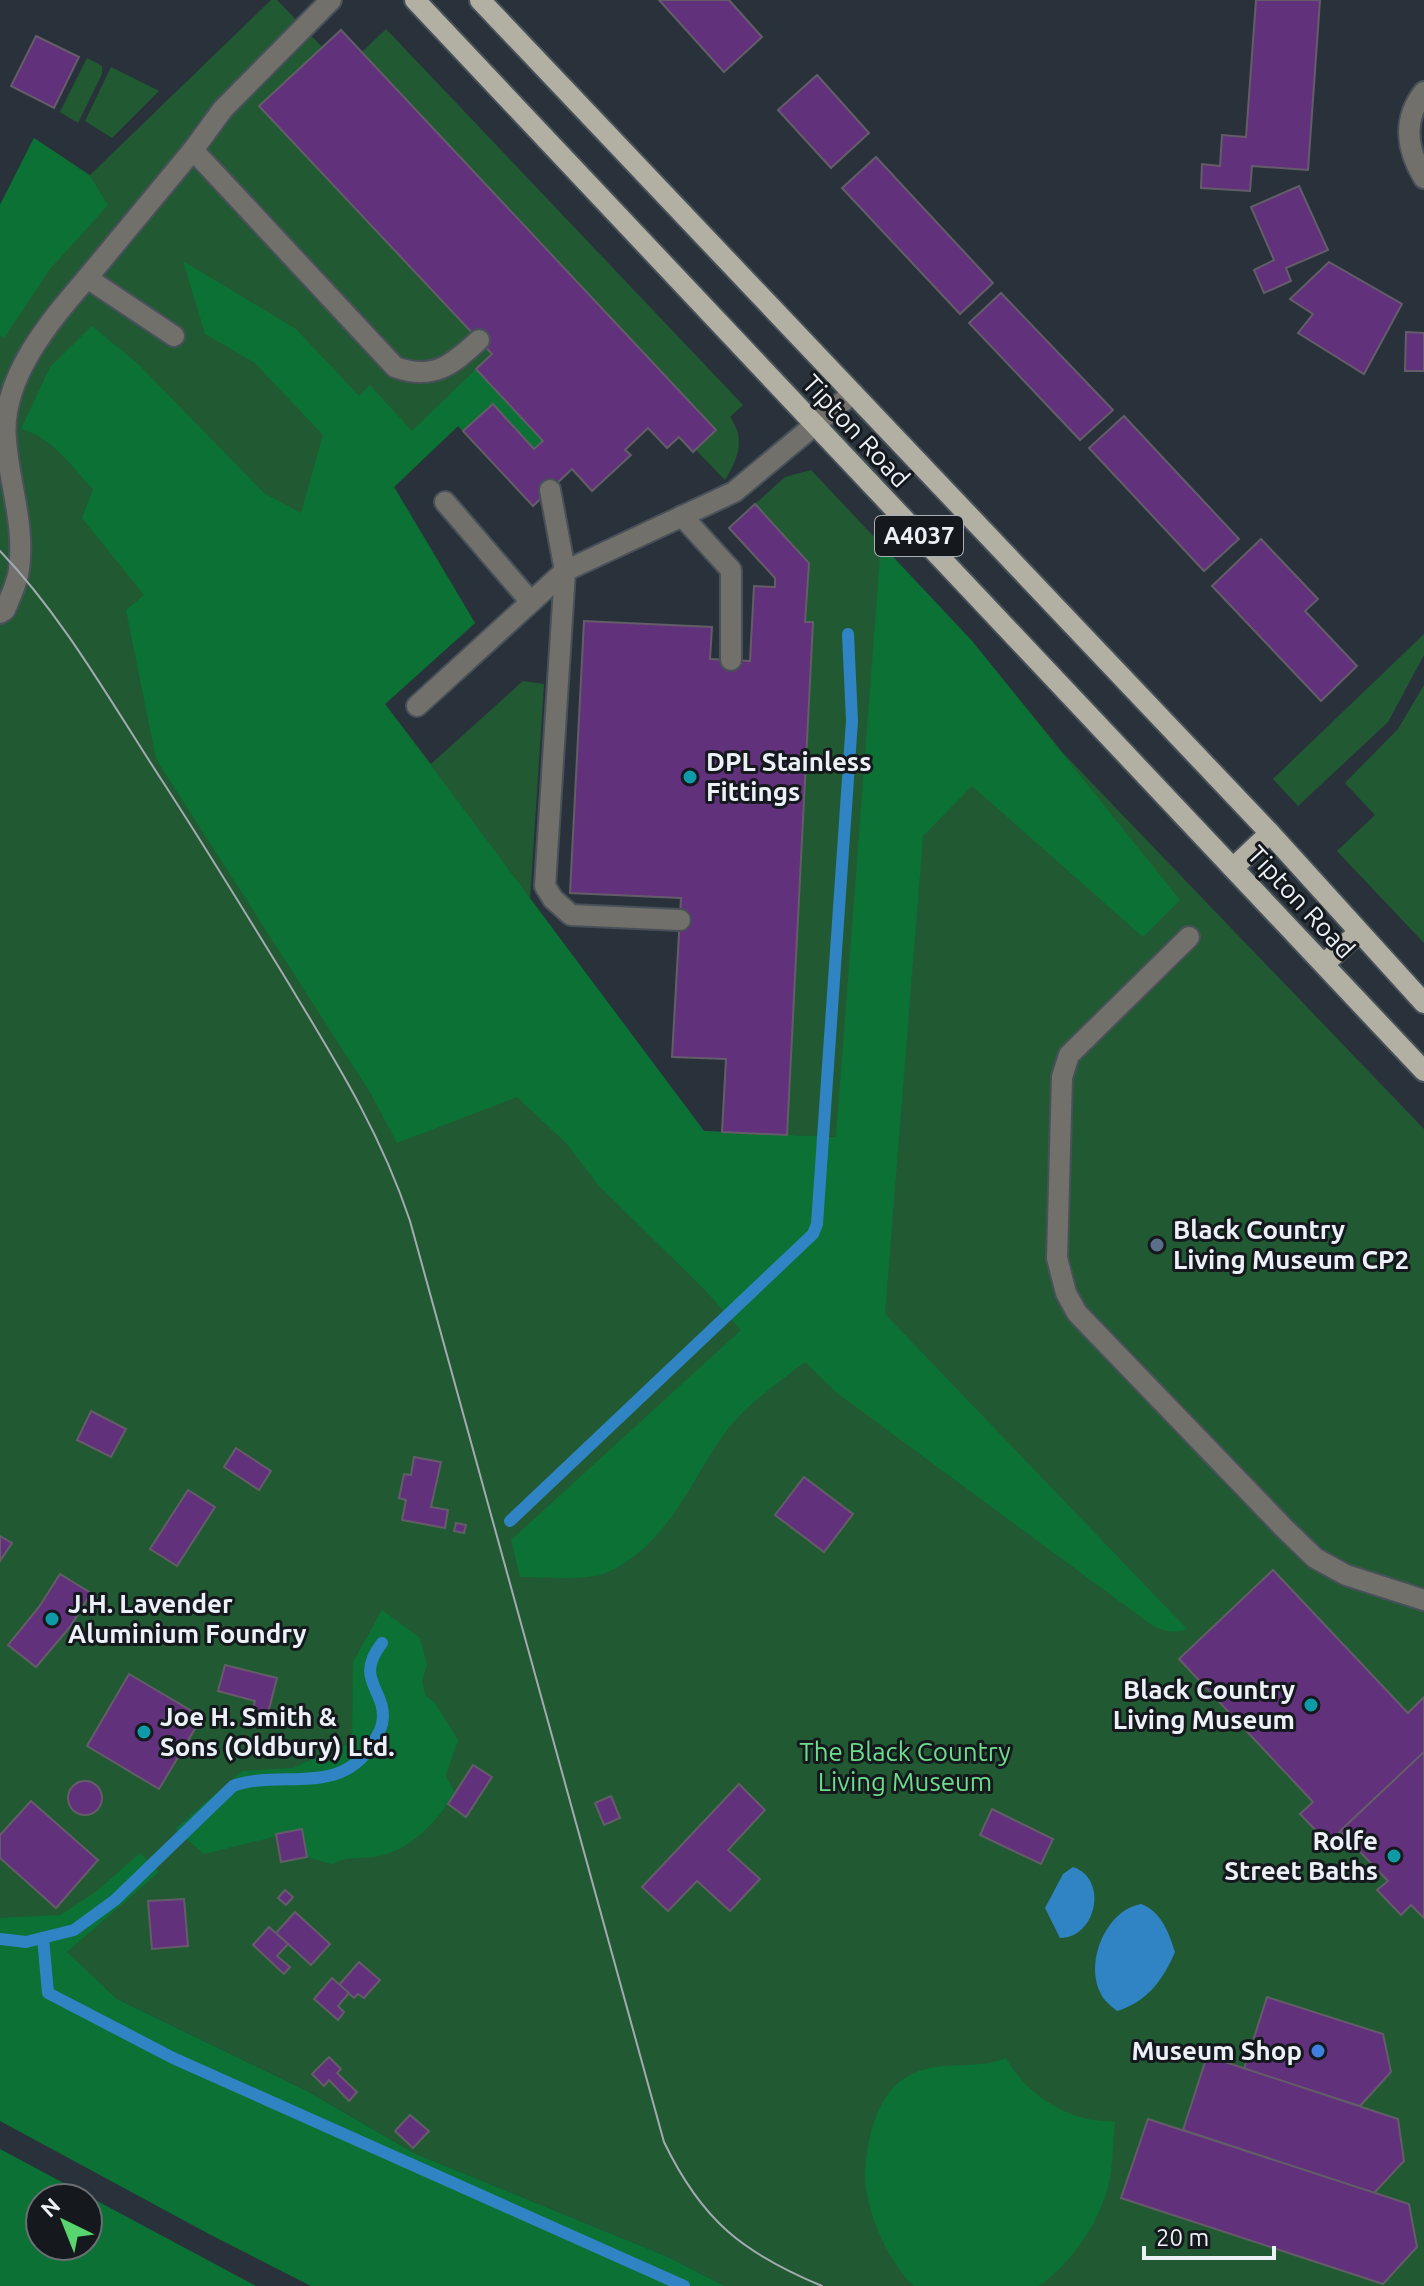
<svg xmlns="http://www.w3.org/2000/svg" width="1424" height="2286" font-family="Ubuntu,sans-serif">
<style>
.green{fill:#215a32}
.forest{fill:#0b7135;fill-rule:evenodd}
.water{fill:#3084c4}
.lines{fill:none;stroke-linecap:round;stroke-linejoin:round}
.stream{stroke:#3084c4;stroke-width:12}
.building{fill:#61317b;stroke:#645d69;stroke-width:2}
.lane-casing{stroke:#485159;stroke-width:24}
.street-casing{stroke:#485159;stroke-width:24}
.primary-casing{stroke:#485159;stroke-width:24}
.lane{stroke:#72706a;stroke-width:20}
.street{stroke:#72706a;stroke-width:20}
.primary{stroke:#b2afa3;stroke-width:20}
.tram{stroke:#a3aab1;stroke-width:2}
.culture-dot{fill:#0f9aa8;stroke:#15191d;stroke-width:3}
.service-dot{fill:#5c6f8a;stroke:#15191d;stroke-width:3}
.shop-dot{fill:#3f7fe0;stroke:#15191d;stroke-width:3}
.labels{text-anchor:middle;stroke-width:6;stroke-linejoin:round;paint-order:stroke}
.shield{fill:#15191d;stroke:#abb0b6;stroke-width:2}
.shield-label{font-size:24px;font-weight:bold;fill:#ebf1f7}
.street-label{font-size:26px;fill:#ebf1f7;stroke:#15191d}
.poi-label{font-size:26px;font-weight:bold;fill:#ebf1f7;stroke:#15191d;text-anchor:start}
.park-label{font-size:26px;fill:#6cde8b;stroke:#15191d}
</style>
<rect width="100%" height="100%" fill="#29323b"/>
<g class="green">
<path d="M271,0H277L322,47L341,30L362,52L386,29L743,405L730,417C746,439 738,459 725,480L696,450L693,452L679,438L667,448L648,428L626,449L631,455L592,491L572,470L533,506L458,426L394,487L475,623L385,704L431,764L523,681L544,684L530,899L704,1131L722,1132L826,1255L836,1137L787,1135L813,623L805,622L809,563L755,504L785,477L811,470L972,641L1064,754L1424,1129V2286H725L666,2256L414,2153L307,2091L117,1999L67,1953L0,1918V205L34,138L90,175Z"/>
<path d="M87,58L102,66V74L78,123L60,112Z"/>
<path d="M111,67L159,91L112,138L85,121Z"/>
<path d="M1424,634V655L1388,722L1298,806L1273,779Z"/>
<path d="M1424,685V943L1337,851L1375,815L1345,783L1398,729Z"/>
</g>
<g class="forest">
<path d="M34,138L90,176L108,205L50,269L4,338L0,335V205Z"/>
<path d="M183,261L296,329L359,396L370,385L412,431L476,369L543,441L534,449L492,405L463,431L458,426L394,487L475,623L385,704L704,1131L836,1137L881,544L972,641L1180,900L1143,937L972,786L923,836L885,1314L1187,1629C1174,1634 1165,1631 1153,1626L837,1393L805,1362C774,1386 742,1407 720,1440C685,1492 666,1545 606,1573C587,1581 542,1577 520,1577L511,1540L741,1330L704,1289L599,1186L567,1144L517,1097L397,1143L371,1094L156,759L126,610L144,595L82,518L93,489C72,467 51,436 21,429L50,367L92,326L138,364L264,493L301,513L323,435L255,363L205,334Z"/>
<path d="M382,1610L420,1638L427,1665L422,1681L425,1695L435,1703L458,1740L446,1775L455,1793C436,1822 411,1851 375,1857C359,1859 347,1856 332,1864L307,1857L302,1830L204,1854L175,1829L242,1771L293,1768L352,1742L353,1662Z"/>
<path d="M140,1853L159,1872L67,1952L117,1999L307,2091L414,2153L666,2256L725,2286H311L209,2234L0,2121V1918L61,1915L98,1890Z"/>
<path d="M1006,2058C1026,2095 1071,2124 1115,2121C1113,2140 1113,2160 1110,2178C1102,2219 1073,2262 1039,2286H914C888,2262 863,2206 865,2170C866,2154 869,2137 874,2122C880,2105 889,2088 905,2078C938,2057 973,2072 1006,2058Z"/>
<path d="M0,2149L256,2286H0ZM40,2198H88V2246H40Z"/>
</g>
<g class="water">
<path d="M1073,1867C1109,1879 1096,1938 1060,1938L1045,1908L1063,1874Z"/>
<path d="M1141,1904C1161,1911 1169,1933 1175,1952C1163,1980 1147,2002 1117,2011C1110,2005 1103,2000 1100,1992C1085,1960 1107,1910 1141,1904Z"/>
</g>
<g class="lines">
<g class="stream">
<path d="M510,1521L813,1234L817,1224L852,721L848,634"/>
<path d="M43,1938L48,1993L173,2058L684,2286"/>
<path d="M0,1939L26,1942L74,1930L115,1900L233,1786C279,1769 339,1797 371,1746C375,1739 380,1733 382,1724C389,1690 352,1681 382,1643"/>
</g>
</g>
<g class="building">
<path d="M659,0H729L762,37L724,72Z"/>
<path d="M1256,0H1320L1308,170L1252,166L1250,191L1201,188L1202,164L1220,166L1222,135L1246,137Z"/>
<path d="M341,30L716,430L693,452L679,437L667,448L648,428L625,450L631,455L592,491L572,469L533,506L463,431L493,404L534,449L543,441L476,369L492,354L259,106Z"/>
<path d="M36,36L79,57L54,108L11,86Z"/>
<path d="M817,75L869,133L831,168L778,110Z"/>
<path d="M876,157L993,283L960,314L842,188Z"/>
<path d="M1299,186L1328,250L1286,268L1291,281L1264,293L1254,270L1274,260L1251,207Z"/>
<path d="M1329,262L1402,304L1364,374L1298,333L1313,314L1290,299Z"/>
<path d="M1001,293L1113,410L1080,440L969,323Z"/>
<path d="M1406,332L1424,333V371H1405Z"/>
<path d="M1124,416L1239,539L1204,571L1089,448Z"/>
<path d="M755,504L809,563L805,622H813L787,1135L722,1132L726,1059L672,1057L681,898L570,893L584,621L712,627L710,659L750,661L754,586L775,587V578L729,528Z"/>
<path d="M1261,539L1318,599L1305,611L1357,666L1321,701L1212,586Z"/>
<path d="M91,1411L126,1429L111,1457L77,1440Z"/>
<path d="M236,1448L271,1471L259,1490L224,1467Z"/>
<path d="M414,1457L441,1462L431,1507L448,1510L445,1528L402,1520L406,1500L399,1498L404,1474L411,1475Z"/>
<path d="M804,1477L853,1514L824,1552L775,1515Z"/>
<path d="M188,1490L215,1507L177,1566L150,1549Z"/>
<path d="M456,1523L466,1525L464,1533L454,1531Z"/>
<path d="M0,1536L12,1543L0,1561Z"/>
<path d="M1273,1570L1408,1713L1424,1697V1752L1328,1843L1300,1814L1313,1802L1179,1659Z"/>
<path d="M60,1574L91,1593L70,1627L36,1667L8,1645L39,1607Z"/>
<path d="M225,1665L277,1678L265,1725L250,1721L255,1701L218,1691Z"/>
<path d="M129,1674L202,1717L159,1789L87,1746Z"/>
<path d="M1424,1752V1918L1411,1905L1401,1915L1377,1890L1388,1881L1340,1831Z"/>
<path d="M473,1765L492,1777L466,1817L448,1804Z"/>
<circle cx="85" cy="1798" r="17"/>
<path d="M739,1784L765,1810L728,1850L760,1879L730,1911L697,1881L668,1911L642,1887Z"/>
<path d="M611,1796L620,1818L604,1825L595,1803Z"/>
<path d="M31,1801L98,1860L56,1908L0,1858V1835Z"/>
<path d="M992,1809L1053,1839L1041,1864L980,1835Z"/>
<path d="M302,1829L307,1857L281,1862L276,1834Z"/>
<path d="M285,1890L293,1897L286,1905L278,1898Z"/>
<path d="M184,1899L188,1946L152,1949L148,1901Z"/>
<path d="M295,1912L330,1944L311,1965L276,1933Z"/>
<path d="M269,1927L288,1944L277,1956L290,1967L284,1974L253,1945Z"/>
<path d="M359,1962L380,1980L364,1998L358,1994L354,1998L339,1985Z"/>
<path d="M332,1978L349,1993L338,2006L344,2012L338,2020L314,1999Z"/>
<path d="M1267,1997L1383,2034L1391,2072L1360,2106L1244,2069Z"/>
<path d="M1207,2056L1398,2119L1404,2161L1374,2193L1183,2130Z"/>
<path d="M329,2057L341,2069L337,2073L357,2092L349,2101L329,2080L324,2086L312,2074Z"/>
<path d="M410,2115L429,2131L413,2148L395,2131Z"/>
<path d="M1148,2119L1409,2204L1417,2247L1383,2284L1121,2198Z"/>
</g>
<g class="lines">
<defs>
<g id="lane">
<path d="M331,0L223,109L193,150L395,367C433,381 452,365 479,340"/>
<path d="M87,278L193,150"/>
<path d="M550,490L565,571L734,492L853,393"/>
<path d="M445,502L531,602L565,571L545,886L553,899L571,915L680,920"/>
<path d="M682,516L731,570V660"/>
<path d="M0,613L5,610C10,597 18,582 19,569C25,524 9,483 6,440C0,379 50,321 87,278L174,336"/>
<path d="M417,706L531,602"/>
<path d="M1189,937L1069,1055L1062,1077L1057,1258L1066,1293L1077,1313L1284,1528L1315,1558L1346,1575L1424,1600"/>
</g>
<path id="street" d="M1424,92C1402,120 1407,150 1424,178"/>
<g id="primary">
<path d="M415,0L1424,1071"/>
<path d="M480,0L1270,833L1424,1003"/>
<path d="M1233,868L1270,833"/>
<path d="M1324,964L1359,932"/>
</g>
</defs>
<use href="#lane" class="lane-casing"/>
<use href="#street" class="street-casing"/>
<use href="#primary" class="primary-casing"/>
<use href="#lane" class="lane"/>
<use href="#street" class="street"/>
<use href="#primary" class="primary"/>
<path class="tram" d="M0,551C64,618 110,701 161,779C204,845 245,912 286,979C335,1060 380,1131 410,1221L664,2142C702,2221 743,2253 822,2286"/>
</g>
<g class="culture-dot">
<circle cx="690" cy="777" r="8"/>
<circle cx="52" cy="1619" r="8"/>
<circle cx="1311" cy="1705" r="8"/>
<circle cx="144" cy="1732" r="8"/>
<circle cx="1394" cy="1856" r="8"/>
</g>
<circle class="service-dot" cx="1157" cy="1245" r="8"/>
<circle class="shop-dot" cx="1318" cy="2051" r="8"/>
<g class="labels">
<rect class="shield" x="875" y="516" width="88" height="40" rx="6"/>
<g class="shield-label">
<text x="919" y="544">A4037</text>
</g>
<g class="street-label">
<text transform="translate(856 431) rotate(47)" y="9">Tipton Road</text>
<text transform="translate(1301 902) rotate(47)" y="9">Tipton Road</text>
</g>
<g class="poi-label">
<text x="706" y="771">DPL Stainless<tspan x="706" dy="30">Fittings</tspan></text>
<text x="1173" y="1239">Black Country<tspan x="1173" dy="30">Living Museum CP2</tspan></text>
<text x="68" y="1613">J.H. Lavender<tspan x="68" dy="30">Aluminium Foundry</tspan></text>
<text x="1295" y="1699" text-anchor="end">Black Country<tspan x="1295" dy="30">Living Museum</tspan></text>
<text x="160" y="1726">Joe H. Smith &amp;<tspan x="160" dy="30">Sons (Oldbury) Ltd.</tspan></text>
<text x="1378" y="1850" text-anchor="end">Rolfe<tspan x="1378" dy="30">Street Baths</tspan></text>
<text x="1302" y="2060" text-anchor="end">Museum Shop</text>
</g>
<g class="park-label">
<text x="905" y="1761">The Black Country<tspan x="905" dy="30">Living Museum</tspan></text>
</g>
</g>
<g transform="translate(64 2222) rotate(317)"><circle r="38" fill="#15191d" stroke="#6b6f74" stroke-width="2"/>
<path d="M0-6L14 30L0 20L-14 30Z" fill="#58d56f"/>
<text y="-12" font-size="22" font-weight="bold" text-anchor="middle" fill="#ebf1f7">N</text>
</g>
<path d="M1144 2246v12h130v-12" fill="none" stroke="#ebf1f7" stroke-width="4"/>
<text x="1156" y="2246" font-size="24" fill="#ebf1f7" stroke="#15191d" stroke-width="6" paint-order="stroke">20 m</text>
</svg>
